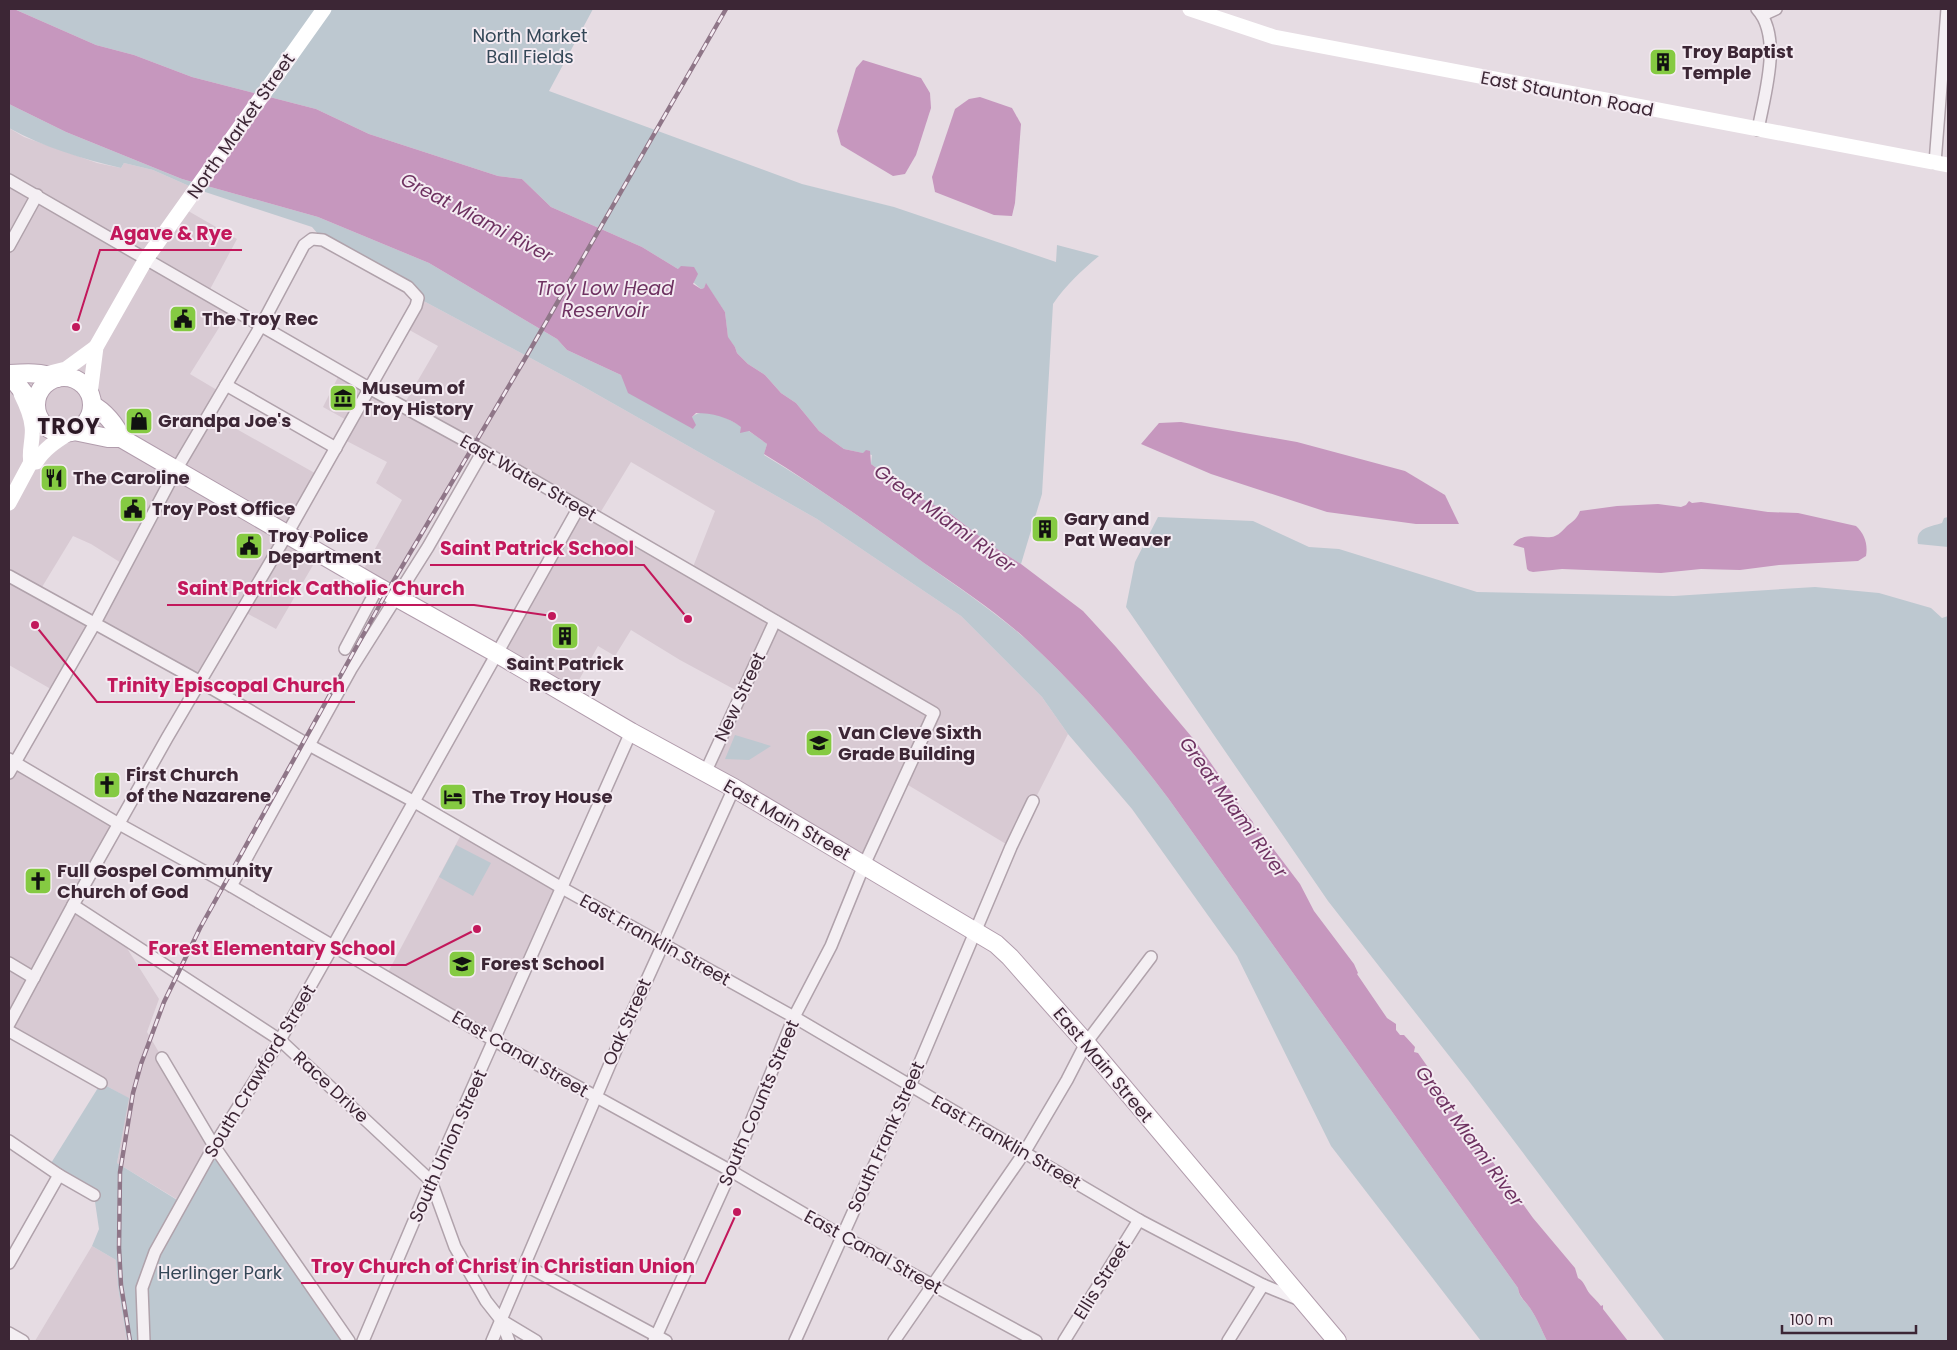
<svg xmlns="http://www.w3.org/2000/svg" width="1957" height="1350" font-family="Poppins,sans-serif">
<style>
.built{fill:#d8cad3;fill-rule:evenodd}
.green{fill:#bdc8d0}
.water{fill:#c697be}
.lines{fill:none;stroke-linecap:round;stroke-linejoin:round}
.street-casing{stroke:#b0a2ab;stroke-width:14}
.primary-casing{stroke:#b19cac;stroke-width:20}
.street{stroke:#f4eff3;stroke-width:11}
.secondary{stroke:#fff;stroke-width:15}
.primary{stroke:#fff;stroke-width:18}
.rail-casing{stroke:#8f7688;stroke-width:4.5}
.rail{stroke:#f4ebf2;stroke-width:2.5;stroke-dasharray:8;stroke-linecap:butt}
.labels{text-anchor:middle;stroke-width:4;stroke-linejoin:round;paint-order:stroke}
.park-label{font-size:18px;fill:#344757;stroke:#f4ebf2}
.poi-label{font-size:18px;font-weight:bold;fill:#3c2635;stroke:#f4ebf2;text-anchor:start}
.street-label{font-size:18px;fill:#3c2635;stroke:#f4ebf2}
.water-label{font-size:19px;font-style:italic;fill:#6e3261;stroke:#f4ebf2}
.district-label{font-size:22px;font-weight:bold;letter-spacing:1px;fill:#2c1926;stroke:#f4ebf2}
.leader{fill:none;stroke:#c2185b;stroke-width:2}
.callout-dot{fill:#c2185b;stroke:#f4ebf2;stroke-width:2}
.callout-label{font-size:19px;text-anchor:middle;font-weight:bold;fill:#c2185b;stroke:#f4ebf2;stroke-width:4;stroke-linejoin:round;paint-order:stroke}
</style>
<rect width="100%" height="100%" fill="#e6dce3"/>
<g class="built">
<path d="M9,128L24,137L97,163L121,168L124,163L153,170L196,189L183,208L237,239L208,293L232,307L190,374L222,393L210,414L320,476L287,533L320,553L276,629L241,610L199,681L96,624L56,692L9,665ZM73,536L91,544L126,566L95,623L39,592Z"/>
<path d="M418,298L577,383L817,519L961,616L1042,697L1068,734L1011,847L903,782L864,865L705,773L741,693L680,660L631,630L615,656L598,646L570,696L496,653L579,507L473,446L387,592L360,576L402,500L376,483L387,462L341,438L350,422L323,407L341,371L403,406L438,346L404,327ZM631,462L715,511L691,572L597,518Z"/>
<path d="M9,759L119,824L73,905L118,934L159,999L147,1032L214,1146L183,1203L117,1163L128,1098L9,1031L14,1013L9,1010Z"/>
<path d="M463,831L562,888L495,1041L386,976Z"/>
<path d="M92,1246L116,1260L118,1287L127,1341H35Z"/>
</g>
<g class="green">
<path d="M14,9H593L549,91L802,184L894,207L1056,262L1057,245L1099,256C1081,271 1066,285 1053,304L1042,494L1021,564L991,545L948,512L911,493L871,464L872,455L844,449L819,431L796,403L781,393L765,375L748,364L737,353L735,347L728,338L725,312L706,284L704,288L701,289L678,269L642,247L551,207L522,179L498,176L369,134L316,109L192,77L134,55L96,45Z"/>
<path d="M9,104L66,132L182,179L318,217L429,263L557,339L567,350L621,375L692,417C710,401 752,433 767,444L764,455C819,488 872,525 924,563C959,588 995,612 1027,640C1079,688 1125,741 1168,798L1518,1288C1519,1298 1526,1302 1530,1308C1537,1318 1542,1331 1547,1341H1481L1331,1146L1237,956L1132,809L1068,734L1042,697L961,616L817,519L577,383L418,298L323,240L312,227L196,189L153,170L124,163L121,168C83,159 43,147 9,128Z"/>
<path d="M1158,517L1253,521L1309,547L1339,549L1477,592L1674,596L1815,587L1879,593L1931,608L1942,618L1948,616V1341H1665L1468,1080L1328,901L1126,607L1135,562Z"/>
<path d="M1948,517V547L1918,544C1915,528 1929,527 1942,523L1944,518Z"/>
<path d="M735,735L771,746L749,760L725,759Z"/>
<path d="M456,845L491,863L473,896L439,877Z"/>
<path d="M101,1083L129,1098L117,1163L182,1203L214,1146L349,1341H127L118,1287L116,1260L92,1246L99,1229L94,1195L48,1168Z"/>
</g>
<g class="water">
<path d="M9,9H14L96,45L134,55L192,77L316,109L369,134L498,176L522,179L551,207L642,247L678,269L681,266L694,267L698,274L693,284L701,289L704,288L706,283L725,312L728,337L735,347L737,353L748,364L765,375L781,393L796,403L819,431L844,449L863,453L866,450L870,451L871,464L911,493L948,512L991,545L1021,564L1083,611L1116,647L1196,742L1234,796L1239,805L1253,822L1254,827L1262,834L1300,884L1314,911L1354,964L1358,973L1357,974L1387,1018L1396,1024V1030L1400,1035H1404L1415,1047L1414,1052L1418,1053L1432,1073L1430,1075L1433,1084L1435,1085L1436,1082L1533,1218L1575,1268L1578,1278C1585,1282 1585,1288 1590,1294C1595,1299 1596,1300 1601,1306L1603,1305V1309L1628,1341H1547C1542,1331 1537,1318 1530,1308C1526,1302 1519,1297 1518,1288L1168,798C1125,741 1079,688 1027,640C995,611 959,587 924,563C872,525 819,488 764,454L767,444L749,431L740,433L741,427C728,417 712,413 696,413L692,417L696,425L693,429L628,393L621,375L567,350L557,339L429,263L318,217L182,179L66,132L9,104Z"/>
<path d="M863,60L921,78L930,93L931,108L916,155L905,174L893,176L841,145L837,131L856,68Z"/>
<path d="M980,97L1012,108L1021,124L1015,203L1012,216L994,215L935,192L932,177L955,109L969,99Z"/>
<path d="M1181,422L1297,442L1405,471L1445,495L1459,524H1416L1327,512L1211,474L1141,444L1159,423Z"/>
<path d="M1689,501L1692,503L1701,502L1768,512L1798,513L1856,526C1865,534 1868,545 1866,556L1858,561L1779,565L1740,570L1701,569L1661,573L1562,569L1533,572L1529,571L1527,569L1524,548L1513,545C1524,529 1543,541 1555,536C1560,534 1563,530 1567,526C1573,521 1577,519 1580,511L1617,506L1658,504L1681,507L1686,505Z"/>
</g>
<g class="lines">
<defs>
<g id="street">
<path d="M1757,9C1783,37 1764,96 1758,130"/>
<path d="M1763,15L1776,9"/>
<path d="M1935,163L1947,9"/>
<path d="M9,180L369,388L473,445L934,713L864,865L831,946L794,1017L731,1171L654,1341"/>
<path d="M9,246L37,195"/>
<path d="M226,385L336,448"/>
<path d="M9,576L199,681L309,745L413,801L562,888L794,1017L1139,1220L1263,1285L1300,1300"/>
<path d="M345,649L378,587"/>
<path d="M9,759L119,824L231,886L495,1041L731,1171L842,1236L1036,1341"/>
<path d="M9,773L95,623L176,470L262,324L304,245L312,239L323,240L408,287L418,298L416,306L287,534L167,738L73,905L9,1024"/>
<path d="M705,773L775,621"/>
<path d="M231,886L351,669L428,547L483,451"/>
<path d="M73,905L280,1040L431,1181L455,1247L486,1301L501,1320L509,1341"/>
<path d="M9,963L34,978"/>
<path d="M9,1031L101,1083"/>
<path d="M162,1058L214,1146L349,1341"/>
<path d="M9,1141L59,1175L94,1195"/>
<path d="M9,1263L59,1175"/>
<path d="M525,1265L666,1341"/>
<path d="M501,1320L536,1341"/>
<path d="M9,1333L23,1341"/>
<path d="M144,1341L142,1288L155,1252L214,1146L280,1040L333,946L579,507"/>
<path d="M363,1341L431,1181L631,732"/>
<path d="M492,1341L630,1017L734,788"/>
<path d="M795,1341L910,1086L1011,847L1033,801"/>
<path d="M894,1341L1024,1153L1067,1080L1086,1043L1151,957"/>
<path d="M1064,1341L1139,1220"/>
<path d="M1228,1341L1263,1285"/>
</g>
<g id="primary">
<path d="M9,374C26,373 41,372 57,378"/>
<path d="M9,374L35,407"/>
<circle cx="64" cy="405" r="28"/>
<path d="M92,405C104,411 116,425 121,438"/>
<path d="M74,431L108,438H121"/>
<path d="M121,438L378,587L496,653L631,732L734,788L996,944L1010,957L1086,1043L1337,1341"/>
</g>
</defs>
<use href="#street" class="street-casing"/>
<use href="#primary" class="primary-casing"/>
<use href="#street" class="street"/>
<g class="secondary">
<path d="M1190,9L1274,37L1948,165"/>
<path d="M46,374L66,369L96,347"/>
<path d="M21,394C26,404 31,415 32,426C34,437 28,454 31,462"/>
<path d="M90,394L96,347L146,259L324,9"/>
<path d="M31,462H36C44,449 56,441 69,433"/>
<path d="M9,503L31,462"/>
</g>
<use href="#primary" class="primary"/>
<defs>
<path id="rail" d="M130,1341L121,1285L119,1248L120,1172L133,1093L141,1064L164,1002L200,928L387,592L526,357L726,9"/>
</defs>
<use href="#rail" class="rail-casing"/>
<use href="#rail" class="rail"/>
</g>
<defs>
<symbol id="building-square" viewBox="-11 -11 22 22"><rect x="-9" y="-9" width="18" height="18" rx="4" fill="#85ca42" stroke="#f4ebf2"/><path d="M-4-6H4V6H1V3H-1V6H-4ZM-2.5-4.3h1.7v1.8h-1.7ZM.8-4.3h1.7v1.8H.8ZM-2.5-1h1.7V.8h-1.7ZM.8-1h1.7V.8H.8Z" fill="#111"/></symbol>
<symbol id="civic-square" viewBox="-11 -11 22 22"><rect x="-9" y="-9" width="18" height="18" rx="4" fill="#85ca42" stroke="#f4ebf2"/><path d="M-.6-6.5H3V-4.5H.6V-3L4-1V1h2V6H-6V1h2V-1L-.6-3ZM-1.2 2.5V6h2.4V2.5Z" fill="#111"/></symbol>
<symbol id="museum-square" viewBox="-11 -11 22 22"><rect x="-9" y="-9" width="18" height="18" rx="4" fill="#85ca42" stroke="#f4ebf2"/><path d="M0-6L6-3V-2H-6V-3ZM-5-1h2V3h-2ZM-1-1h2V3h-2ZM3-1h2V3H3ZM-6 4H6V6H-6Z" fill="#111"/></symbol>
<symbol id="shop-square" viewBox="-11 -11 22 22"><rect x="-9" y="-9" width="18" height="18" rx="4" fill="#85ca42" stroke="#f4ebf2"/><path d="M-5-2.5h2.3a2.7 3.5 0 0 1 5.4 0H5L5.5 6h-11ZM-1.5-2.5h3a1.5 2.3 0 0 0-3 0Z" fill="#111"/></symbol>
<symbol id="restaurant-square" viewBox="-11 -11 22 22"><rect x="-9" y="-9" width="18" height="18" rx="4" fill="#85ca42" stroke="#f4ebf2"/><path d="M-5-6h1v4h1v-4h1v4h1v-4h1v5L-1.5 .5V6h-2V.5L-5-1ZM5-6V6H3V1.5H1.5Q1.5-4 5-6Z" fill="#111"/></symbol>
<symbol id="school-square" viewBox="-11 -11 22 22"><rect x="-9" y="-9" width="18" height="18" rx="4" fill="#85ca42" stroke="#f4ebf2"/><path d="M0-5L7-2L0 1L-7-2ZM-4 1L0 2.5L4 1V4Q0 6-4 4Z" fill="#111"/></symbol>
<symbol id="church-square" viewBox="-11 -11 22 22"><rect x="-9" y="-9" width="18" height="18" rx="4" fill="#85ca42" stroke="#f4ebf2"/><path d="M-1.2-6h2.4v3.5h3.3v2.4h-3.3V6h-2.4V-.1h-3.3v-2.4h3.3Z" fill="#111"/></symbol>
<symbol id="hotel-square" viewBox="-11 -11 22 22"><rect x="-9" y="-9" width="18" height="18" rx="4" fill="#85ca42" stroke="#f4ebf2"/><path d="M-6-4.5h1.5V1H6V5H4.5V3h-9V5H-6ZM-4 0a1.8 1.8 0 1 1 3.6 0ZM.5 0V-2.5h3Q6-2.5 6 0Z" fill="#111"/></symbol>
</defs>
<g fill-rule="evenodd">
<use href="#building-square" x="1647" y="46" width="32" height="32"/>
<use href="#civic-square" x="167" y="303" width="32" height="32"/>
<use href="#museum-square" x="327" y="382" width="32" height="32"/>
<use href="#shop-square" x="123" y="405" width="32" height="32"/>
<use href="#restaurant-square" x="38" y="462" width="32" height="32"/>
<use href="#civic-square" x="117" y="493" width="32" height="32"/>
<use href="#building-square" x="1029" y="513" width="32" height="32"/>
<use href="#civic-square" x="233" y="530" width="32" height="32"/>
<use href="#building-square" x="549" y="620" width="32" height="32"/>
<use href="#school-square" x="803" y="727" width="32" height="32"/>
<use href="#church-square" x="91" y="769" width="32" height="32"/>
<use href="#hotel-square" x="437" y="781" width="32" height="32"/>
<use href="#church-square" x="22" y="865" width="32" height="32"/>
<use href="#school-square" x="446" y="948" width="32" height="32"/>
</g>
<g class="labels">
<g class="park-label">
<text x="530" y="42">North Market<tspan x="530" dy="21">Ball Fields</tspan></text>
<text x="220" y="1279">Herlinger Park</text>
</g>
<g class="poi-label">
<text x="1682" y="58">Troy Baptist<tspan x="1682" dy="21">Temple</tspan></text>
<text x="202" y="325">The Troy Rec</text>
<text x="362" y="394">Museum of<tspan x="362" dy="21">Troy History</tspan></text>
<text x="158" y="427">Grandpa Joe's</text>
<text x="73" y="484">The Caroline</text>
<text x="152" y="515">Troy Post Office</text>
<text x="1064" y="525">Gary and<tspan x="1064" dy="21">Pat Weaver</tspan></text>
<text x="268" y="542">Troy Police<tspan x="268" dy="21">Department</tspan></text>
<text x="565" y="670" text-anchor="middle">Saint Patrick<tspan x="565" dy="21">Rectory</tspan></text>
<text x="838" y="739">Van Cleve Sixth<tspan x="838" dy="21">Grade Building</tspan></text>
<text x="126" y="781">First Church<tspan x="126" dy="21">of the Nazarene</tspan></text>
<text x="472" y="803">The Troy House</text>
<text x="57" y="877">Full Gospel Community<tspan x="57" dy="21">Church of God</tspan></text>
<text x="481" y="970">Forest School</text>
</g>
<g class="street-label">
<text transform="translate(1567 94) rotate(11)" y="6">East Staunton Road</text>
<text transform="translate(241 126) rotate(-55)" y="6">North Market Street</text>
<text transform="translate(528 478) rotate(30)" y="6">East Water Street</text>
<text transform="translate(740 697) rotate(-65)" y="6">New Street</text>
<text transform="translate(787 820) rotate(30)" y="6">East Main Street</text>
<text transform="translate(655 940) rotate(29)" y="6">East Franklin Street</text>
<text transform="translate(627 1022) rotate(-66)" y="6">Oak Street</text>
<text transform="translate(520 1054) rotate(30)" y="6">East Canal Street</text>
<text transform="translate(1103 1065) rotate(50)" y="6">East Main Street</text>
<text transform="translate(260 1071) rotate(-59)" y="6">South Crawford Street</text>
<text transform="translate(331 1087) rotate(43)" y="6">Race Drive</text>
<text transform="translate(759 1103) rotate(-67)" y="6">South Counts Street</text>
<text transform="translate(886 1137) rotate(-66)" y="6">South Frank Street</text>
<text transform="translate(1006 1142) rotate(30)" y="6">East Franklin Street</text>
<text transform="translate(448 1146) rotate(-66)" y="6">South Union Street</text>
<text transform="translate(873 1252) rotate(29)" y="6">East Canal Street</text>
<text transform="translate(1102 1280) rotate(-58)" y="6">Ellis Street</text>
</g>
<g class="water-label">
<text transform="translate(477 217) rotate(28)" y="7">Great Miami River</text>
<text x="605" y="295">Troy Low Head<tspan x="605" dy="22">Reservoir</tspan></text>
<text transform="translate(945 518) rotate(36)" y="7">Great Miami River</text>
<text transform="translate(1234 807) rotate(54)" y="7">Great Miami River</text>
<text transform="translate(1470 1136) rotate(54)" y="7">Great Miami River</text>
</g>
<g class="district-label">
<text x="69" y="434">TROY</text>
</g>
</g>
<path class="leader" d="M76 327L100 250H242M688 619L644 565H430M552 616L474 605H167M35 625L97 702H355M477 929L406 965H138M737 1212L705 1283H301"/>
<g class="callout-dot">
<circle cx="76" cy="327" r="5"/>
<circle cx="688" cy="619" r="5"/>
<circle cx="552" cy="616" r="5"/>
<circle cx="35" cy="625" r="5"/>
<circle cx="477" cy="929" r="5"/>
<circle cx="737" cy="1212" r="5"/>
</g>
<g class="callout-label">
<text x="171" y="240">Agave &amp; Rye</text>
<text x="537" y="555">Saint Patrick School</text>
<text x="321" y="595">Saint Patrick Catholic Church</text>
<text x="226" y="692">Trinity Episcopal Church</text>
<text x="272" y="955">Forest Elementary School</text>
<text x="503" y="1273">Troy Church of Christ in Christian Union</text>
</g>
<rect width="1957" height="1350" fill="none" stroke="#3c2635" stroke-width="20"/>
<path d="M1782 1325v8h134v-8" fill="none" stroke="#3c2635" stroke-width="2.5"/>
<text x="1790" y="1325" font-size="15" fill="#3c2635" stroke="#f4ebf2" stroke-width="4" paint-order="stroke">100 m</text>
</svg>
